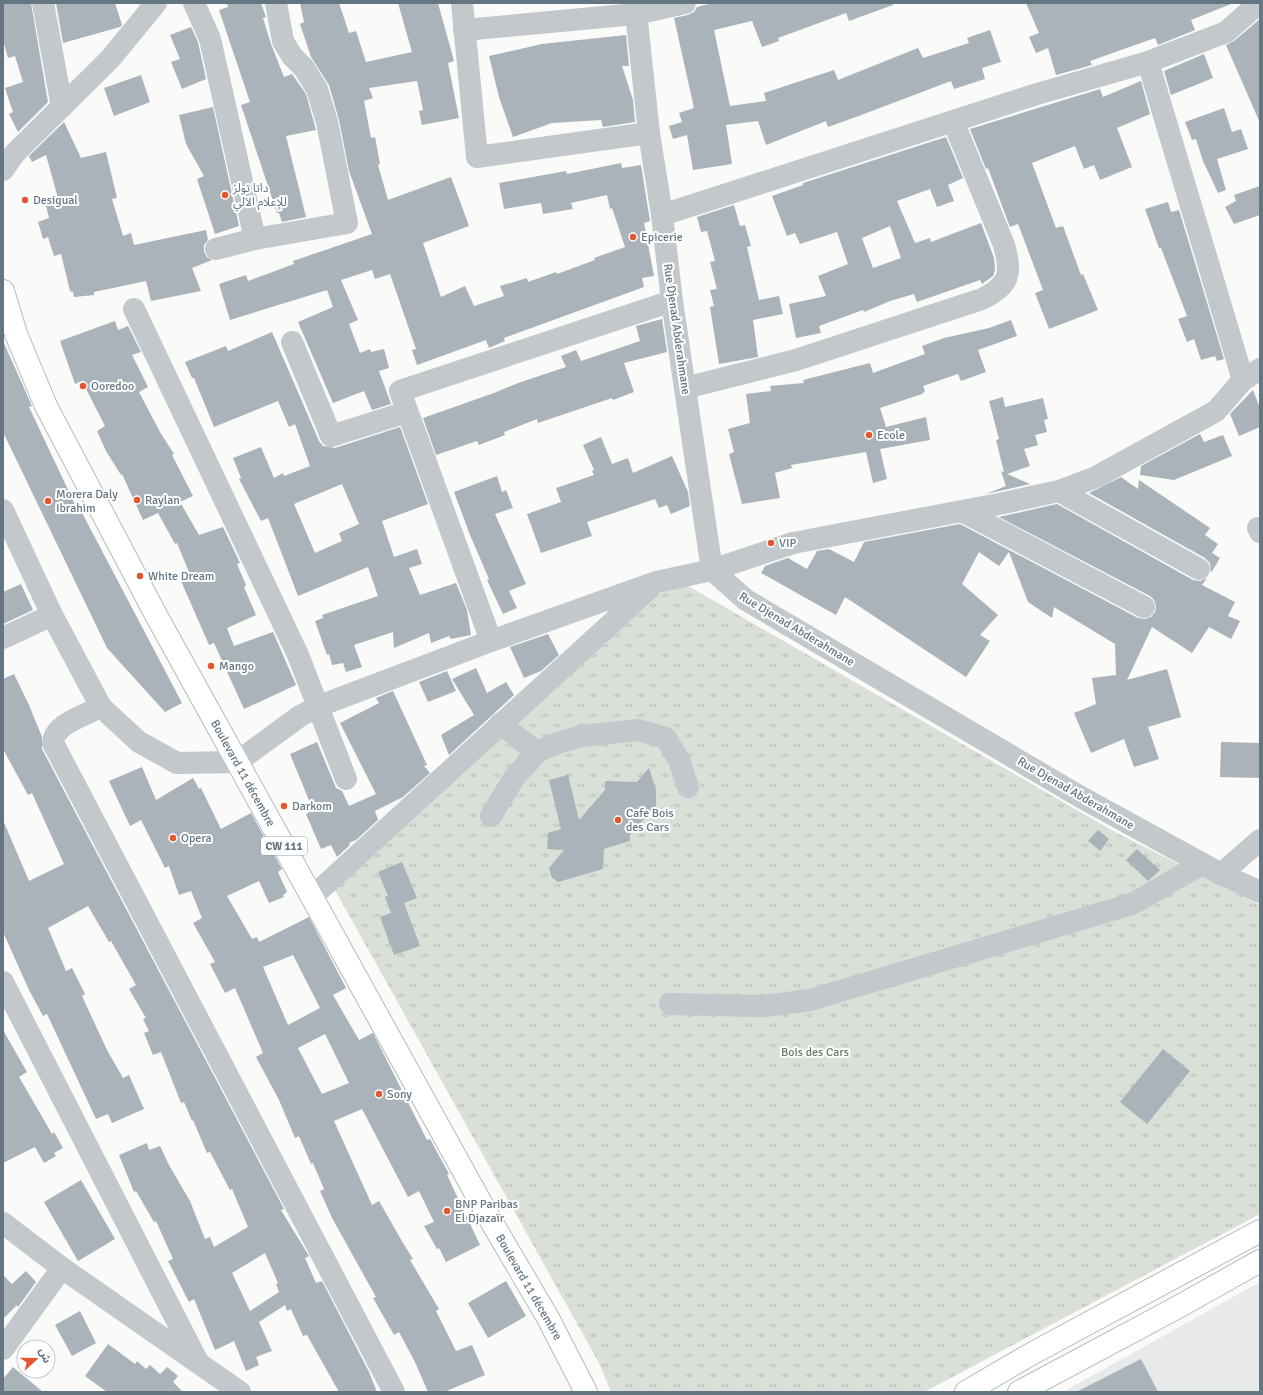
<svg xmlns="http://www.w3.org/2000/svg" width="1263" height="1395" font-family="Signika,'Noto Sans Arabic',sans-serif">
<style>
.built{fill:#e8e9e9}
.park{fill:url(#park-tufts)}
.building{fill:#aab3b9;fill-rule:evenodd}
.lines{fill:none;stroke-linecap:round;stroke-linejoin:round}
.major-casing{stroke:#b5babe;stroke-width:24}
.minor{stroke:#c3c8cc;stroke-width:22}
.major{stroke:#fff;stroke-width:22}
.poi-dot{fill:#e4572e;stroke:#fff;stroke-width:1.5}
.labels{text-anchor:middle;stroke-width:4;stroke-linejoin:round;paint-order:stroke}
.shield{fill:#fff;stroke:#939fa8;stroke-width:1}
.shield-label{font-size:11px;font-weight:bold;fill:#657683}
.poi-label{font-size:12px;fill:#657683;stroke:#fff;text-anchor:start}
.street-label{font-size:12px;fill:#657683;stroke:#fff}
.park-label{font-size:12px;fill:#687a64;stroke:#fff}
</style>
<defs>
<pattern id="park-tufts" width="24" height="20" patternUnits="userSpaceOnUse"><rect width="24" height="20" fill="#dadfd7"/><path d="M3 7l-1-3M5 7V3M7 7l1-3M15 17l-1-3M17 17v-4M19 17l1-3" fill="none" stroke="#b4b9b4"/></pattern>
</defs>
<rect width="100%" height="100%" fill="#fafaf8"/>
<path class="built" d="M1260,1282V1392H1063Z"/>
<path class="park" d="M676,579L1115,832L1260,905V1214L924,1392H611L599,1363L335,890Z"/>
<g class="building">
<path d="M3,3H31L48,102L18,132L9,114L13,112L5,88L23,82L15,56L8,58L3,40Z"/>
<path d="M56,3H115L122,25L120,27L63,43Z"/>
<path d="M227,3H261L266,17L263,18L271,44L284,77L292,74L306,94L316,130L286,136L306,217L282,222L279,213H277L241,105L250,102L219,10L228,7Z"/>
<path d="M300,3H339L349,33L356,31L366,62L412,52L398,3H438L454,61L448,63L459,118L422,125L419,111L423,110L417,81L369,88L373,98L364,101L371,138L375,137L380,164L378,165L388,200L451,177L469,226L423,243L441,297L465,286L474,306L504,296L500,286L527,278L528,282L556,272L557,274L595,260L594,258L625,247L612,208L610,209L607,195L571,203L573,209L543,214L541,203L504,209L499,183L566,171L567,174L621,163L622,168L641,165L650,221L644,223L654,276L642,278L644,287L504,338L505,341L489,348L486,340L417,365L412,350L416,349L390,274L375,279L372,270L341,280L358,320L349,324L360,353L370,349L371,352L384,349L389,368L379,371L391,404L372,410L364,391L333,403L298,322L333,307L327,290L230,320L219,284L246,275L248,281L294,264L293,261L372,234L349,171L339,120L329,85L311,57L300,24L304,22Z"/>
<path d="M713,3H893V5L849,21L846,13L778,38L779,41L762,47L752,21L714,30L730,106L766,101L764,93L834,70L838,80L918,48L923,58L969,43L967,38L990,30L1001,62L982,68L985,79L954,89L951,81L856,117L828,127L826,121L766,145L758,121L726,125L732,164L693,170L687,135L673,139L669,126L682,122L679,113L694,108L674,18L688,15L694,12L697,7Z"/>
<path d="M1026,3H1231V4L1191,20L1195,30L1158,45L1155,38L1090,61L1092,65L1056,75L1048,48L1036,53L1029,37L1039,33Z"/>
<path d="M1260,19V123L1226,45L1234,41Z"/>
<path d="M191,27L198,42L206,79L182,89L171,62L180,59L170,35Z"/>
<path d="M626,35L629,66H622L633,100L635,122L603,127L601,120L552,123L513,137L499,97L489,56L542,44Z"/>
<path d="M1204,54L1213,78L1171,95L1164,71Z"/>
<path d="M141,75L150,102L114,116L104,88Z"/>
<path d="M1141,81L1150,114L1117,128L1132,167L1100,180L1094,165L1084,169L1075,146L1032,163L1056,228L1063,226L1081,275L1083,274L1098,310L1049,329L1035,293L1043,290L1018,224L1010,227L988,168L986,169L970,129L1100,89L1103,97Z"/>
<path d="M213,107L239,226L215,234L197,179L204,176L186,144L179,115Z"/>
<path d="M1224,108L1232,132L1241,129L1248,149L1217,159L1226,190L1218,193L1203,161L1196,139L1192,140L1185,122Z"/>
<path d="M64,122L81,158L106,152L117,198L112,199L123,236L131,233L134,245L206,230L208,240L204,245V252L207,257L212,260L192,268L201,291L151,301L146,281L94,292V295L74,297L73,292L70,291L61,254L54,256L48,237L43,239L38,222L49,218L45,202L58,198L46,155L32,162L29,156Z"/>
<path d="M946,137L963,178L948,185L954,201L937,207L930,189L897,201L915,243L930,238L931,242L981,223L994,258L995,270L993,276L982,284L980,280L917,302L914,294L890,301L864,312L863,310L819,326L821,333L796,338L789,304L826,296L818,276L848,264L837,232L800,244L795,233L787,236L772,196L803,185V183ZM890,226L901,258L873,268L862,238Z"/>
<path d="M1260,186V215L1234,224L1225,207L1236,201L1234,195Z"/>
<path d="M1168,202L1171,212L1179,210L1224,359L1217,361L1215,356L1201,360L1194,339L1187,342L1178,319L1187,316L1161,248H1159L1145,209Z"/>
<path d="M734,205L740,226L745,225L751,246L747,247L759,300L779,296L783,314L753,320L758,357L719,364L710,307L714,306L710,290L717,289L710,262L715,261L707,231L701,232L697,217Z"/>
<path d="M662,319L667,352L624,363L634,392L613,400L612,398L538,423L537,419L504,432L505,435L479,445L477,441L436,455L423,418L494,393L518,383L566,367L561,356L576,350L581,361L640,341L636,326Z"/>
<path d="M1011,320L1017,336L978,350L986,372L961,381L958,374L923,386L925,391L922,394L880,408L886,427L926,417L930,440L880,449L887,479L873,483L866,452L791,465L792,468L775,473L780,498L742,504L729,454L734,452L728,429L750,423L746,394L771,391L770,386L804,383L803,380L870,363L873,373L925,354L922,346L944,338L989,328Z"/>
<path d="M115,321L118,330L128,326L141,352L132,355L148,387L139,392L160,432L174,454L172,455L193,496L180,502L199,535L223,527L240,563L237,564L246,585L244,587L256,615L227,628L234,646L273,632L296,685L244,709L214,643L209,645L181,581L191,577L177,543L175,544L158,513L143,520L122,474L121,475L106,451L97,431L105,426L82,381L75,384L60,341Z"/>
<path d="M272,332L319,441L323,446L335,448L400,427L428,504L382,521L394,557L417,549L422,564L409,568L420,595L456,583L467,610L471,635L451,639L449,636L431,643L429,633L394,648L393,632L354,645L362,667L346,672L343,663L332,665L329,654L327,655L315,621L323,618L322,615L378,596L368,567L298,596L268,518L261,521L239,479L241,478L233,458L261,447L274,478L283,473L284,476L310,466L295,424L289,427L278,401L214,427L194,378H192L185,362L226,346L228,351ZM342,484L359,524L339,533L342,541L315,553L294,504Z"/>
<path d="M3,341L32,406L29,407L78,511L80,509L182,703L165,712L107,648L3,432Z"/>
<path d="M1253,390L1260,408V427L1239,436L1230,414Z"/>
<path d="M1003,397L1005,407L1043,398L1048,419L1044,420L1047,432L1035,435L1038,445L1024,449L1030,466L1007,474L1030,484L986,494L1006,486L1001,471L1004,472L996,440L999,439L989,401Z"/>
<path d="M1200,434L1204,442L1223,435L1232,456L1174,480L1140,475L1141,466Z"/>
<path d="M601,437L612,464L628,458L633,473L672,456L688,492L690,506L671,514L667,505L659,508L655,499L587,522L592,536L541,553L527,514L561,502L556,488L594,475L592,471L594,470L583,445Z"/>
<path d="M497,476L502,492L506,490L513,508L495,514L526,584L509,591L517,608L503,614L487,580L489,579L470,535L454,492Z"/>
<path d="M1121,477L1138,489L1139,480L1210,528L1205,535L1218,544L1212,553L1220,558L1211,573L1210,563L1205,558L1089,493Z"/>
<path d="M1057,504L1193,580L1200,581L1207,578L1202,585L1235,602L1228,616L1240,621L1231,639L1209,627L1192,653L1152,627L1127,680L1167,669L1181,717L1148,727L1159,759L1134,767L1124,739L1091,753L1074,713L1096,704L1092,678L1116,675L1115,644L1054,607L1052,618L1028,602L1009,552L999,566L979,552L962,584L998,615L980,635L990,641L966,677L845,597L836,615L761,573L765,566L788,558L807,569L817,551L829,549L854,562L864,542L960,524L1138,618L1145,619L1151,617L1155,612L1156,606L1154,600L1150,596L999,517Z"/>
<path d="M21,584L33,610L3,624V592Z"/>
<path d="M548,634L559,655L541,671L524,678L510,647Z"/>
<path d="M476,668L487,693L506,682L514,695L449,755L441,735L474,715L452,679Z"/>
<path d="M447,671L456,691L428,702L419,682Z"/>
<path d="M14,674L29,705L42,737V749L284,1209L281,1210L309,1256L305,1258L316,1283L322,1281L369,1372L377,1392H339L307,1335L303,1336L291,1309L287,1311L285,1305L259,1322L272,1351L256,1357L259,1365L246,1371L234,1341L215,1350L194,1299L189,1302L168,1261L173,1259L156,1221L154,1222L136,1191L134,1192L119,1155L147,1143L149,1150L160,1146L169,1165L190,1201L205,1239L210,1237L214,1247L248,1227L232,1189L230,1190L210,1152L207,1153L193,1120L192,1121L184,1102L181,1103L161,1052L153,1055L144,1033L149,1031L143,1019L146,1018L129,989L136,985L111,941L109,942L88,906L48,928L66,971L72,968L85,994L82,996L107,1050L123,1078L129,1075L144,1109L112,1123L108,1114L96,1119L47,1014L43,1016L29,990L3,932V820L29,881L64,864L32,793L28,795L3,749V679ZM265,1253L278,1283L276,1284L279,1292L250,1311L232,1273Z"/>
<path d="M393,691L427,765L424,766L430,773L403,797L375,811L378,820L356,840L349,843L350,845L337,857L331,845L321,849L306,814L313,810L290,754L317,742L336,788L342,791L349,806L376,794L340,723L379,703L376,698Z"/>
<path d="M1221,742L1260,743V778L1220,777Z"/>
<path d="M142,767L156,800L193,778L199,789L201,788L221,829L251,813L282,869L278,872L287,892L283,895L284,897L269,903L259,881L227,896L252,939L257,937L259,942L309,917L346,988L333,995L359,1040L373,1033L427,1140L430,1139L449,1174L447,1175L480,1245L446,1262L439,1248L437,1249L424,1226L434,1222L419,1191L408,1197L362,1109L334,1121L372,1205L379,1201L403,1243L413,1259L410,1260L439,1309L436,1311L456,1351L472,1345L485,1375L444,1392H428L415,1362L399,1332L394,1335L373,1298L376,1297L332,1218L320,1191L324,1189L313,1163L311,1164L299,1136L295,1138L279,1100L256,1057L263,1053L235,988L225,993L210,964L215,962L193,923L202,918L191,891L179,895L169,866L165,868L141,820L130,826L109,781ZM293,955L320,1008L288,1025L263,967ZM325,1034L349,1083L322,1094L298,1048Z"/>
<path d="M649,768L656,790V805L630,835V841L604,849L603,869L558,882L552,878L549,868L564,850L547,849L548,833L561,829L549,780L568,775L579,820L605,790V781L637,782Z"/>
<path d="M1098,830L1109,839L1100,851L1088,841Z"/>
<path d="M1137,849L1160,870L1148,881L1126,860Z"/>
<path d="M402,862L417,898L404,903L420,946L394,955L380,917L391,913L385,897L388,896L378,872Z"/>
<path d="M3,1030L27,1072L19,1077L52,1134L54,1132L63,1148L54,1153L56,1156L44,1163L35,1147L3,1163Z"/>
<path d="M1163,1049L1190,1071L1147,1124L1120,1102Z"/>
<path d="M81,1180L115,1239L78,1261L44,1202Z"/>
<path d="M26,1271L36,1282L18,1307L17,1305L3,1319V1275L12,1284Z"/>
<path d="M506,1281L526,1316L488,1338L468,1303Z"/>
<path d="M80,1311L96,1343L72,1356L55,1325Z"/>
<path d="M108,1344L135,1364L137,1361L146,1369L150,1365L160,1374L167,1367L178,1376L173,1382L183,1392H107L85,1376Z"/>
<path d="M1141,1359L1158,1392H1076Z"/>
<path d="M13,1367L43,1392H3V1379Z"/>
</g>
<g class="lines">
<defs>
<g id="major">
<path d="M3,291L16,334L46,406L156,615L491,1221L548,1318L586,1392"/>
<path d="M966,1392L1033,1353L1260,1231"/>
<path d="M1019,1392L1178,1307L1260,1261"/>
</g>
</defs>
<use href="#major" class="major-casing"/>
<g class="minor">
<path d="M43,3L62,107"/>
<path d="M194,3L210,39L255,239"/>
<path d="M462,3L477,157L649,133"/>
<path d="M635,3L649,133L662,215L672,301L712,570L746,600L1079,796L1221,874L1260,892"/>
<path d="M464,30L636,14L685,3"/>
<path d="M1148,62L1243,380"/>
<path d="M3,170L15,153L110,59L156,3"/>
<path d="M662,215L1037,94L1148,62L1226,32L1259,3"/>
<path d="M216,249L255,239L347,223L327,122L317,89L304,68L292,56L283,41L276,3"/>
<path d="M134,309L298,655L346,779"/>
<path d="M292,342L331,436L407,412"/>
<path d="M685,388L796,360L982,299C1010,285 1012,274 1004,245L953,121"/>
<path d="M1059,491L1199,569"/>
<path d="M3,510L52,615L101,707L139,742L177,763L237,762L300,716L319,706L491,641L400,391L672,301"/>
<path d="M962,511L1144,607"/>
<path d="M1258,528L1260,532"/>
<path d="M3,638L52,615"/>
<path d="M491,641L656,582L712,570L793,543L999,504L1059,491L1096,477L1216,411L1243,380L1260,369"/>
<path d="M101,707C85,715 54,724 53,743L394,1392"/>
<path d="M500,724L537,752"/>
<path d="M491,816L514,778L537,752L558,743L582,736L638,730L666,738L679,760L688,787"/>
<path d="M1221,874L1260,840"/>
<path d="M313,896L650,588"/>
<path d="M3,982L198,1362"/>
<path d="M670,1004L764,1006L810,1000L1132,904L1202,864"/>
<path d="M3,1223L62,1268L240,1392"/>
<path d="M3,1349L62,1268"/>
</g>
<use href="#major" class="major"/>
</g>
<g class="poi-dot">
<circle cx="225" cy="195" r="4"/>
<circle cx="25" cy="200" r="4"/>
<circle cx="633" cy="237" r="4"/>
<circle cx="83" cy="386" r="4"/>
<circle cx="869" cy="435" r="4"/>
<circle cx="137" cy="500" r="4"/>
<circle cx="48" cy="501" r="4"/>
<circle cx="771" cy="543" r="4"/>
<circle cx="140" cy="576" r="4"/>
<circle cx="211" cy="666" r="4"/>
<circle cx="284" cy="806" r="4"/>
<circle cx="618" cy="820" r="4"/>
<circle cx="173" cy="838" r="4"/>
<circle cx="379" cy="1094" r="4"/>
<circle cx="447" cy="1211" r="4"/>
</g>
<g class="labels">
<rect class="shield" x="261" y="837" width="46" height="18" rx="3"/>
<g class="shield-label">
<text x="284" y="850">CW 111</text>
</g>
<g class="poi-label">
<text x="233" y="192">داتا تولز<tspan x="233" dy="14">للإعلام الآلي</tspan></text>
<text x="33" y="204">Desigual</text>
<text x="641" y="241">Epicerie</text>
<text x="91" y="390">Ooredoo</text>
<text x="877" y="439">Ecole</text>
<text x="56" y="498">Morera Daly<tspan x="56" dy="14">Ibrahim</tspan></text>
<text x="145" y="504">Raylan</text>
<text x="779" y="547">VIP</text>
<text x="148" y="580">White Dream</text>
<text x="219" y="670">Mango</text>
<text x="292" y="810">Darkom</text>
<text x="626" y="817">Cafe Bois<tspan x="626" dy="14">des Cars</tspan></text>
<text x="181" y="842">Opera</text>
<text x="387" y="1098">Sony</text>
<text x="455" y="1208">BNP Paribas<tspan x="455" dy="14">El Djazaïr</tspan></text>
</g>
<g class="street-label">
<text transform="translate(677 329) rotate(82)" y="4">Rue Djenad Abderahmane</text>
<text transform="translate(797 629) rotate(31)" y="4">Rue Djenad Abderahmane</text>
<text transform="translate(243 773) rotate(61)" y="4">Boulevard 11 décembre</text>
<text transform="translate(1076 793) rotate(30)" y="4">Rue Djenad Abderahmane</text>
<text transform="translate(529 1287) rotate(60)" y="4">Boulevard 11 décembre</text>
</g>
<g class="park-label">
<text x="815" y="1056">Bois des Cars</text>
</g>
</g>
<rect width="1263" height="1395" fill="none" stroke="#657683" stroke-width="8"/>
<g transform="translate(36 1359) rotate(69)"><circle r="19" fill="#ffffff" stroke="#c1c8cd"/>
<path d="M0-3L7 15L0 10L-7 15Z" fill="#e4572e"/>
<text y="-6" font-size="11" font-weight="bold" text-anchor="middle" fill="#657683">ش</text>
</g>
</svg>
